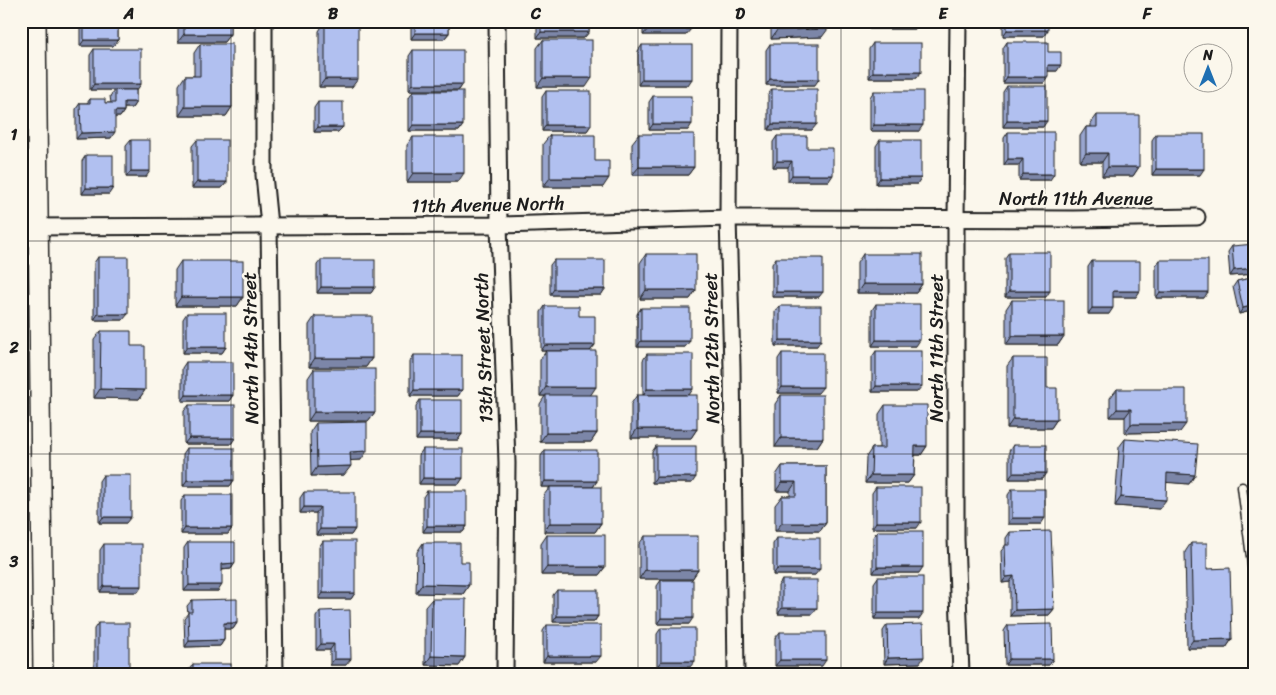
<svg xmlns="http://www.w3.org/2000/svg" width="1276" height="695" font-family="Sriracha,sans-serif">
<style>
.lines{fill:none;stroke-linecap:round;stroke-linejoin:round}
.service-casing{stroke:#1c1c1c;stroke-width:11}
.minor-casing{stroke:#1c1c1c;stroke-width:19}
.tertiary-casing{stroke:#1c1c1c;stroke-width:22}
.service{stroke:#fbf7ec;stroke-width:8}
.minor{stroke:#fbf7ec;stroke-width:15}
.tertiary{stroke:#fbf7ec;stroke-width:19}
.wall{fill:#98a5ce;stroke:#1c1c1c}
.shaded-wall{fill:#7c86a8;stroke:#1c1c1c}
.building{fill:#b1c0f0;stroke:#1c1c1c}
.grid{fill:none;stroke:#1c1c1c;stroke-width:1;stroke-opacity:0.55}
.labels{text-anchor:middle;stroke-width:5;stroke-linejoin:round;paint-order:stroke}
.street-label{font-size:19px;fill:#1c1c1c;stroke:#fbf7ec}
.neatline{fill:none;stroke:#1c1c1c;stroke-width:2}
.grid-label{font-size:16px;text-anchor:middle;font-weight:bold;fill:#1c1c1c}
</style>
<rect width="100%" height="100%" fill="#fbf7ec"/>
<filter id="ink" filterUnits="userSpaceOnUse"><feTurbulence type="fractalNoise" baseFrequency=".02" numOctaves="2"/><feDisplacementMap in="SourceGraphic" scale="10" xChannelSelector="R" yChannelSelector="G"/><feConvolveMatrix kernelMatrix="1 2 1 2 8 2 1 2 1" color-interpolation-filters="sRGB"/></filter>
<g filter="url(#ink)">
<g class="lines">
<defs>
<path id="service" d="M1242,487L1255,588"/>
<g id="minor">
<path d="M264,21V175L269,225L275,674"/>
<path d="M497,21L499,225L507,463L505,674"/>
<path d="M729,21L728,218L732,367L736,674"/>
<path d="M958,21L956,218V539L961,674"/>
<path d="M21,227L499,225L728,218L1073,219L1197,217"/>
</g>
<path id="tertiary" d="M36,21L43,674"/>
</defs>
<use href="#service" class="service-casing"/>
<use href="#minor" class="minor-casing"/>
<use href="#tertiary" class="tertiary-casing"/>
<use href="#service" class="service"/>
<use href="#minor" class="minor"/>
<use href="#tertiary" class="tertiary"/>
</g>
<g class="wall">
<path d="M80,21H118V40L113,46H80Z"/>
<path d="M178,21H230V34L224,42H178Z"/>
<path d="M411,21H449V33L444,39H411Z"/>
<path d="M537,21H589V32L584,38H537Z"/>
<path d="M643,21H691L686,35H643Z"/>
<path d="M771,21H828L822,37L771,39Z"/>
<path d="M869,21H919L915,29H869Z"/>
<path d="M1003,21H1048L1044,36H1003Z"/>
<path d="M325,22L352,87H319V31Z"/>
<path d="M543,40L586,87H537V48Z"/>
<path d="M1007,42L1048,52L1057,71H1048L1044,83H1003V48Z"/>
<path d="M873,43L917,78H869V49Z"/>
<path d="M200,44L232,107L226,116H179V85L185,76H194V53Z"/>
<path d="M770,44L815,85H766V50Z"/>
<path d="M642,45L688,85H638V51Z"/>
<path d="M94,49L141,84L136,90V102L132,108H124V111L120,117H115L111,138L76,139V109L80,103H87L90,99L105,103H111L110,96L115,90H90V55Z"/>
<path d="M413,50L463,84L459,90H409V56Z"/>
<path d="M1007,86L1043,127H1003V92Z"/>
<path d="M772,89L812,130H768V95Z"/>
<path d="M413,91L463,125L459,131H409V97Z"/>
<path d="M546,91L591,125L587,131H542V97Z"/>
<path d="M874,91L919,131H870V97Z"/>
<path d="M653,96L688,130H649V102Z"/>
<path d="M318,102L343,127L338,132H314V108Z"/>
<path d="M1097,115L1139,167L1133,176H1102V162H1080V136L1086,127H1091V123Z"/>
<path d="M1008,132L1050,180H1019V165H1004V138Z"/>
<path d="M639,134L694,167L688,175H632V143Z"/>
<path d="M1156,134L1200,175H1152V140Z"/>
<path d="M550,135L595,161L603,187H543V144Z"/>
<path d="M777,136L807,148L829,181H788V167H773V142Z"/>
<path d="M413,137L458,182H407V145Z"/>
<path d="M131,140L146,177H126V146Z"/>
<path d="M197,140L227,182L222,188H192V146Z"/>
<path d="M880,140L917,184H876V146Z"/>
<path d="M86,155L109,194H82V161Z"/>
<path d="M1232,246L1254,274L1230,276L1228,252Z"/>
<path d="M1009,252L1046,297H1005V258Z"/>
<path d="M646,254L696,290L690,299H640V263Z"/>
<path d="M863,254L922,284L916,293H857V263Z"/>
<path d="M98,257L123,320H94V263Z"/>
<path d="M776,258L819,297H772V264Z"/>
<path d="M321,260L375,287L371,293H317V265Z"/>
<path d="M554,260L605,289L601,295H550V265Z"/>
<path d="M1160,260L1204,298H1156V265Z"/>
<path d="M181,261L243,297L237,306H175V270Z"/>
<path d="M1092,261L1136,297H1113L1109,314H1088V267Z"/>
<path d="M1255,277V310L1239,314L1233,287L1237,281Z"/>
<path d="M1012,300L1064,336L1058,345H1006V309Z"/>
<path d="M876,304L916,346H872V310Z"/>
<path d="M545,306L579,316L595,345L590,351H541V312Z"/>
<path d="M780,306L817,346H775V312Z"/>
<path d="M641,308L685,347H637V314Z"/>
<path d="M187,313L226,347L222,353H183V319Z"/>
<path d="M315,316L372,358L366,367H309V325Z"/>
<path d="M101,331L131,346L145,390L139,399L94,398V340Z"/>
<path d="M546,351L591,395L597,433L591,442H540V404L545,396H540V360Z"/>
<path d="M876,351L917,392H872V357Z"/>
<path d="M782,353L818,393H778V359Z"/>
<path d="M647,354L689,395H643V360Z"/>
<path d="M414,355L462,390L458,396H410V361Z"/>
<path d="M1013,358L1047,388L1057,419L1051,428H1007V366Z"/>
<path d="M186,362L233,395L229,401H182V368Z"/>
<path d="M314,369L375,412L368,421H308V378Z"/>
<path d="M1117,389L1180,432L1125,433V417H1110V398Z"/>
<path d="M637,395L697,429L691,438H631V404Z"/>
<path d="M781,395L823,438L817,447H775V404Z"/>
<path d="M420,400L462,434L458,440H416V406Z"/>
<path d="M189,405L235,438L231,444H184V411Z"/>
<path d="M885,405L927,446L921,455H915L914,475L908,483H865L866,457L872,448H879V414Z"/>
<path d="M316,423L361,460H350L344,475L311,476L310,432Z"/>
<path d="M1125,439L1195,475L1189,484L1167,482L1159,509L1115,506L1119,447Z"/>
<path d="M1013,445L1042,479H1009V451Z"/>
<path d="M656,446L692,483H652V452Z"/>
<path d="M187,448L234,480L230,486H183V454Z"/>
<path d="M423,449L463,478L459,484H419V455Z"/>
<path d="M545,450L597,481L593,487L601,523L595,532H544V495L550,487H541V456Z"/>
<path d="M782,466H826V523L820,531H775V505L782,496H790V491H776V475Z"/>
<path d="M103,475L126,523H99V481Z"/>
<path d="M876,487L917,528H872V493Z"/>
<path d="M1012,489L1041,524H1008V495Z"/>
<path d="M427,491L467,526L463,532H423V497Z"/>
<path d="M304,492L355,529L351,535H316V513H300V498Z"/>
<path d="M185,495L232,528L228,534H181V501Z"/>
<path d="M877,531L919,573H873V537Z"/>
<path d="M1010,532L1054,609L1049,615L1010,616V582L1002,583L1001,551L1006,545V538Z"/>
<path d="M547,535L605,567L599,575H541V544Z"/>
<path d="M645,536L698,570L692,579H639V544Z"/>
<path d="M777,538L815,575H773V544Z"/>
<path d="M323,541L355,593L351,599H319V547Z"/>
<path d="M188,542L235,563L231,569L222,570L218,591H184V548Z"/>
<path d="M423,543L460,562L469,585L463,594L416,593L417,552Z"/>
<path d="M1191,543L1207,569L1232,639L1226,648H1187L1185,552Z"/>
<path d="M104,544L138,592H100V550Z"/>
<path d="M878,577L919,619H874V583Z"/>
<path d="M661,580L689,624H657V586Z"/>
<path d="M782,580L812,614H778V586Z"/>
<path d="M557,590L598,616L594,622H553V595Z"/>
<path d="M432,599L465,657L459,666L425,665V607Z"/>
<path d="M192,600L237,623L233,629H224V640L220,646L185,647L184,618L188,613L187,606Z"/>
<path d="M320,611L346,665H330V650H316V617Z"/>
<path d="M98,623L127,674H94V629Z"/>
<path d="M547,625L596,662H543V631Z"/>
<path d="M887,625L920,663L884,664L883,631Z"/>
<path d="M1008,625L1053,659L1049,665H1005L1004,631Z"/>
<path d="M661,628L690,667H657V634Z"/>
<path d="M780,632L822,666H775V638Z"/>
<path d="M193,664L231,674H189V670Z"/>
<path d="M878,668L929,674H874Z"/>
</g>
<g class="shaded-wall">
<path d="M873,23H919L915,29H869Z"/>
<path d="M648,29H691L686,35H643Z"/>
<path d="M828,29L822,37L771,39L777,30Z"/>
<path d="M1007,30H1048L1044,36H1003Z"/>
<path d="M541,32H589L584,38H537Z"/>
<path d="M415,33H449L444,39H411Z"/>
<path d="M184,34H230L224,42H178Z"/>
<path d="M84,40H118L113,46H80Z"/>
<path d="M1048,65H1061L1057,71H1044Z"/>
<path d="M873,72H921L917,78H869Z"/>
<path d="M1007,77H1048L1044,83H1003Z"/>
<path d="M543,78H592L586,87H537Z"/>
<path d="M325,79H358L352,87H319Z"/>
<path d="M642,79H692L688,85H638Z"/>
<path d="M770,79H819L815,85H766Z"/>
<path d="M94,84H141L137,90H90Z"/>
<path d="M413,84H463L459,90H409Z"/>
<path d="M124,102H136L132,108H120Z"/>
<path d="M185,107H232L226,116H179Z"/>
<path d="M115,111H124L120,117H110Z"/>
<path d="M1007,121H1047L1043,127H1003Z"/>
<path d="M653,124H692L688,130H649Z"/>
<path d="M772,124H817L812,130H768Z"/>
<path d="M413,125H463L459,131H409Z"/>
<path d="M546,125H591L587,131H542Z"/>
<path d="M874,125H923L919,131H870Z"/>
<path d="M318,127H343L338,132H314Z"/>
<path d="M115,132L111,138L76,139L81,133Z"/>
<path d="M1086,153H1108L1102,162H1080Z"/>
<path d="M1008,159H1023L1019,165H1004Z"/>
<path d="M777,161H792L788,167H773Z"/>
<path d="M639,167H694L688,175H632Z"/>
<path d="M1108,167H1139L1133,176H1102Z"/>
<path d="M1156,169H1204L1200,175H1152Z"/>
<path d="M131,171H150L146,177H126Z"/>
<path d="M413,173H464L458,182H407Z"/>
<path d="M1023,174H1054L1050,180H1019Z"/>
<path d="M792,175H833L829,181H788Z"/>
<path d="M550,178H609L603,187H543Z"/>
<path d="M880,178H921L917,184H876Z"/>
<path d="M197,182H227L222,188H192Z"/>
<path d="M86,188H113L109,194H82Z"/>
<path d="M1255,268V273L1254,274L1230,276L1234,270Z"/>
<path d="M863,284H922L916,293H857Z"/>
<path d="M321,287H375L371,293H317Z"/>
<path d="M554,289H605L601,295H550Z"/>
<path d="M646,290H696L690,299H640Z"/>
<path d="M1009,291H1050L1046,297H1005Z"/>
<path d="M1113,291H1140L1136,297H1109Z"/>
<path d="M776,292H823L819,297H772Z"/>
<path d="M1160,292H1208L1204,298H1156Z"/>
<path d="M181,297H243L237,306H175Z"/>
<path d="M1255,305V310L1239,314L1243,308Z"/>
<path d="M1092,308H1113L1109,314H1088Z"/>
<path d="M98,314H128L123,320H94Z"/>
<path d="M1012,336H1064L1058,345H1006Z"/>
<path d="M780,340H821L817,346H775Z"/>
<path d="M876,340H920L916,346H872Z"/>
<path d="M641,341H690L685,347H637Z"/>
<path d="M545,345H595L590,351H541Z"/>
<path d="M187,347H226L222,353H183Z"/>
<path d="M315,358H372L366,367H309Z"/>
<path d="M876,386H922L917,392H872Z"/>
<path d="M546,387H596L590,396H540Z"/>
<path d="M782,387H823L818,393H778Z"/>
<path d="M100,389L145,390L139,399L94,398Z"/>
<path d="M647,389H693L689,395H643Z"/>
<path d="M414,390H462L458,396H410Z"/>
<path d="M186,395H233L229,401H182Z"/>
<path d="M1117,409H1131L1125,417H1110Z"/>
<path d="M314,412H375L368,421H308Z"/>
<path d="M1013,419H1057L1051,428H1007Z"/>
<path d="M1131,424H1186L1180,432L1125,433Z"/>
<path d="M637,429H697L691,438H631Z"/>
<path d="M546,433H597L591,442H540Z"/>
<path d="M420,434H462L458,440H416Z"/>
<path d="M189,438H235L231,444H184Z"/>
<path d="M781,438H823L817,447H775Z"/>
<path d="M915,446H927L921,455H909Z"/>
<path d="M367,451L361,460L344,461L350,452Z"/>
<path d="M351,466L344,475L311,476L317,467Z"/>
<path d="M1013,473H1046L1042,479H1009Z"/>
<path d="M1167,473L1195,475L1189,484L1161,482Z"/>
<path d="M871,475H914L908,483H865Z"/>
<path d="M656,477H696L692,483H652Z"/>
<path d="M423,478H463L459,484H419Z"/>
<path d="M187,480H234L230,486H183Z"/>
<path d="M545,481H597L593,487H541Z"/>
<path d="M782,482H796L790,491H776Z"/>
<path d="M1121,497L1166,500L1159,509L1115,506Z"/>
<path d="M304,507H320L316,513H300Z"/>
<path d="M103,517H131L126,523H99Z"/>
<path d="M1012,518H1045L1041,524H1008Z"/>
<path d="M876,522H921L917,528H872Z"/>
<path d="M550,523H601L595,532H544Z"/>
<path d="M782,523H826L820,531H775Z"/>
<path d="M427,526H467L463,532H423Z"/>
<path d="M185,528H232L228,534H181Z"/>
<path d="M320,529H355L351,535H316Z"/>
<path d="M235,563L231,569L218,570L222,564Z"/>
<path d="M547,567H605L599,575H541Z"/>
<path d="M877,567H923L919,573H873Z"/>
<path d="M777,569H820L815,575H773Z"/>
<path d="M645,570H698L692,579H639Z"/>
<path d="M1014,576L1010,582L1002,583L1006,577Z"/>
<path d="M422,584L469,585L463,594L416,593Z"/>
<path d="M189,585H222L218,591H184Z"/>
<path d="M104,586H142L138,592H100Z"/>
<path d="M323,593H355L351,599H319Z"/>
<path d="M782,608H817L812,614H778Z"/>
<path d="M1054,609L1049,615L1010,616L1015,610Z"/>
<path d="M878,613H923L919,619H874Z"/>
<path d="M557,616H598L594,622H553Z"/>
<path d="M661,618H693L689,624H657Z"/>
<path d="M224,623H237L233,629H220Z"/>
<path d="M1232,639L1226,648H1187L1193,640Z"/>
<path d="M224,640L220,646L185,647L189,641Z"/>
<path d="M321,644H334L330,650H316Z"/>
<path d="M431,656L465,657L459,666L425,665Z"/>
<path d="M547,656H601L596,662H543Z"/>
<path d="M924,657L920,663L884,664L888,658Z"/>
<path d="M334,659H351L346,665H330Z"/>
<path d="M1009,659H1053L1049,665H1005Z"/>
<path d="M780,660H826L822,666H775Z"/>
<path d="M661,661H695L690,667H657Z"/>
<path d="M98,671H129L127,674H96Z"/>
</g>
<g class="building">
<rect x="84" y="21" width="34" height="19"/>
<rect x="184" y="21" width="46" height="13"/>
<rect x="415" y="21" width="34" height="12"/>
<rect x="541" y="21" width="48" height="11"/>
<rect x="648" y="21" width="43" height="8"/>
<path d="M777,21H828V29L777,30Z"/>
<rect x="873" y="21" width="46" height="2"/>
<rect x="1007" y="21" width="41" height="9"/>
<rect x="325" y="22" width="33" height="57"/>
<rect x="543" y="40" width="49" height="38"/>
<path d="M1007,42H1048V52H1061V65H1048V77H1007Z"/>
<rect x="873" y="43" width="48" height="29"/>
<path d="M200,44H232V107H185V76H200Z"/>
<rect x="770" y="44" width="49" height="35"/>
<rect x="642" y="45" width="50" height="34"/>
<rect x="94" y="49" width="47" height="35"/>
<rect x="413" y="50" width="50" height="34"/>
<rect x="1007" y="86" width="40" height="35"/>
<rect x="772" y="89" width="45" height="35"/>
<path d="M115,90H136V102H124V111H115V132L81,133L80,103H90V99H105V103H115Z"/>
<rect x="413" y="91" width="50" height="34"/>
<rect x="546" y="91" width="45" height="34"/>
<rect x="874" y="91" width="49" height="34"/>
<rect x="653" y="96" width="39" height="28"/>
<rect x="318" y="102" width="25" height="25"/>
<path d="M1097,115H1139V167H1108V153H1086V127H1097Z"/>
<path d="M1008,132H1054V174H1023V159H1008Z"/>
<rect x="639" y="134" width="55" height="33"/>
<rect x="1156" y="134" width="48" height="35"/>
<path d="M550,135H595V161H609V178H550Z"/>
<path d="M777,136H807V148H833V175H792V161H777Z"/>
<rect x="413" y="137" width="51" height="36"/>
<rect x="131" y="140" width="19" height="31"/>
<rect x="197" y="140" width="30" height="42"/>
<rect x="880" y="140" width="41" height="38"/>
<rect x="86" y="155" width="27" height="33"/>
<path d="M1255,244V268L1234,270L1232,246Z"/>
<rect x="1009" y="252" width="41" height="39"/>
<rect x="646" y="254" width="50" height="36"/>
<rect x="863" y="254" width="59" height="30"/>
<rect x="98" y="257" width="30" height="57"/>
<rect x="776" y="258" width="47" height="34"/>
<rect x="321" y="260" width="54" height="27"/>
<rect x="554" y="260" width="51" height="29"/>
<rect x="1160" y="260" width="48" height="32"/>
<rect x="181" y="261" width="62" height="36"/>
<path d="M1092,261H1140V291H1113V308H1092Z"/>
<path d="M1255,277V305L1243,308L1237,281Z"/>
<rect x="1012" y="300" width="52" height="36"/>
<rect x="876" y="304" width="44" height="36"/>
<path d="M545,306H579V316H595V345H545Z"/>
<rect x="780" y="306" width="41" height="34"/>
<rect x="641" y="308" width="49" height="33"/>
<rect x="187" y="313" width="39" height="34"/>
<rect x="315" y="316" width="57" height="42"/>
<path d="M101,331H131V346H145V390L100,389Z"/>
<rect x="546" y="351" width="50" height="36"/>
<rect x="876" y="351" width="46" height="35"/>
<rect x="782" y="353" width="41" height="34"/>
<rect x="647" y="354" width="46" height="35"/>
<rect x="414" y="355" width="48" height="35"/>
<path d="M1013,358H1047V388H1057V419H1013Z"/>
<rect x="186" y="362" width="47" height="33"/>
<rect x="314" y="369" width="61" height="43"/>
<path d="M1117,389H1186V424H1131V409H1117Z"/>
<rect x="546" y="395" width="51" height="38"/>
<rect x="637" y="395" width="60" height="34"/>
<rect x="781" y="395" width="42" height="43"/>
<rect x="420" y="400" width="42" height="34"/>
<rect x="189" y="405" width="46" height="33"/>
<path d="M885,405H927V446H915L914,475H871L872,448H885Z"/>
<path d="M367,422V451L350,452L351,466L317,467L316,423Z"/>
<path d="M1125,439L1198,444L1195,475L1167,473L1166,500L1121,497Z"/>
<rect x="1013" y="445" width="33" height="28"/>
<rect x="656" y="446" width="40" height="31"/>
<rect x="187" y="448" width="47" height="32"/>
<rect x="423" y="449" width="40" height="29"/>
<rect x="545" y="450" width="52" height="31"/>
<path d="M782,466H826V523H782V496H796V482H782Z"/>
<rect x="103" y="475" width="28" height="42"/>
<rect x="550" y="487" width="51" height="36"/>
<rect x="876" y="487" width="45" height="35"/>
<rect x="1012" y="489" width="33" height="29"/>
<rect x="427" y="491" width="40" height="35"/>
<path d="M304,492H355V529H320V507H304Z"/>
<rect x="185" y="495" width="47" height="33"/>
<rect x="877" y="531" width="46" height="36"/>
<path d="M1051,531L1054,609L1015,610L1014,576L1006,577L1005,545H1010V532Z"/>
<rect x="547" y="535" width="58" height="32"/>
<rect x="645" y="536" width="53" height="34"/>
<rect x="777" y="538" width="43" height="31"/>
<rect x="323" y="541" width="32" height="52"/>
<path d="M188,542H235V563L222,564V585H189Z"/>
<path d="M423,543H460V562H469V585L422,584Z"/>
<path d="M1191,543H1207V569L1230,568L1232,639L1193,640Z"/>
<rect x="104" y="544" width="38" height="42"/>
<rect x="878" y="577" width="45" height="36"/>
<rect x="661" y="580" width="32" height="38"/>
<rect x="782" y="580" width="35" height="28"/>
<rect x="557" y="590" width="41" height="26"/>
<path d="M237,599V623H224V640L189,641L188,612H192V600Z"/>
<path d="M432,599H466L465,657L431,656Z"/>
<path d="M350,610L351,659H334V644H321L320,611Z"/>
<rect x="98" y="623" width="31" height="48"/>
<path d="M923,624L924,657L888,658L887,625Z"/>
<path d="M1052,624L1053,659H1009L1008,625Z"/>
<rect x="547" y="625" width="54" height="31"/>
<rect x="661" y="628" width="34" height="33"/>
<rect x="780" y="632" width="46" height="28"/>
<rect x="193" y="664" width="38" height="10"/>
<rect x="878" y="668" width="51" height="6"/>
<path d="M1055,669V674H1012V670Z"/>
<rect x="778" y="670" width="45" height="4"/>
<rect x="419" y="673" width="48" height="1"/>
<rect x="649" y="673" width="44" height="1"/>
</g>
</g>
<path class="grid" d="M231,21V674M434,21V674M638,21V674M841,21V674M1045,21V674M21,241H1255M21,454H1255"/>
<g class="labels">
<g class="street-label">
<text x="1076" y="205">North 11th Avenue</text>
<text transform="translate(488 204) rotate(-1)" y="7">11th Avenue North</text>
<text transform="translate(250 348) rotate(-91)" y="7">North 14th Street</text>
<text transform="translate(483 348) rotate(-92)" y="7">13th Street North</text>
<text transform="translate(711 348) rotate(-91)" y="7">North 12th Street</text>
<text transform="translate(936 348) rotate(-90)" y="7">North 11th Street</text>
</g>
</g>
<rect width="1276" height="695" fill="none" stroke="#fbf7ec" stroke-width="55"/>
<g transform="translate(1208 68)"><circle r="24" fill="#fbf7ec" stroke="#a29f99"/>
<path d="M0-4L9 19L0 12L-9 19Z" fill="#1f6fb2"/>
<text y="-8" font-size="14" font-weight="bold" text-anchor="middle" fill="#1c1c1c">N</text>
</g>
<rect x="28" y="28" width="1220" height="640" class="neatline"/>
<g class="grid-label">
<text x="129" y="19">A</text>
<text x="333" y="19">B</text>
<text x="536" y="19">C</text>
<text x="740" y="19">D</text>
<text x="943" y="19">E</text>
<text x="1147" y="19">F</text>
<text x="14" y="140">1</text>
<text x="14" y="353">2</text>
<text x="14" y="567">3</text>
</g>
</svg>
